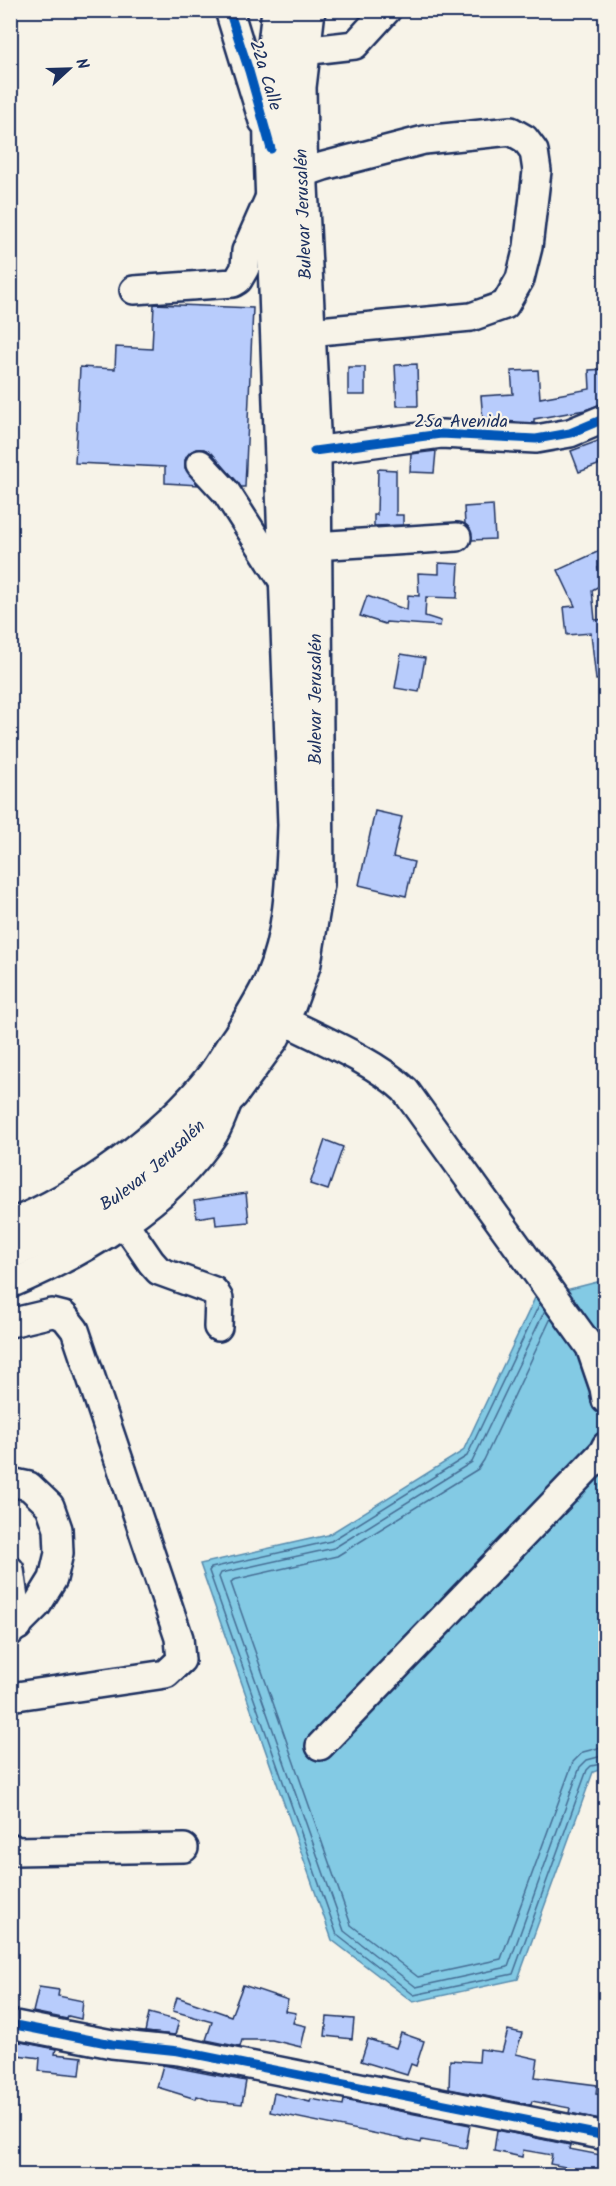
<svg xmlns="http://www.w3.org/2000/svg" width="616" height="2186" font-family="Kalam,sans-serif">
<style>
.water{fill:#83cae4;stroke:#598cae;stroke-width:1.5}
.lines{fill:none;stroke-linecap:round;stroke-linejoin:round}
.shore{stroke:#456d94;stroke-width:1.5}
.building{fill:#b8ccfc;stroke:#1b2f5e;stroke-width:1.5}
.minor-casing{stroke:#1b2f5e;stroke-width:32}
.major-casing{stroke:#1b2f5e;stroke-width:38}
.minor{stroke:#f7f3e8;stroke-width:27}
.major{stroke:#f7f3e8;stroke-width:33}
.cycleway-casing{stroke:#f7f3e8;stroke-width:13}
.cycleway{stroke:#0057b8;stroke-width:9}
.labels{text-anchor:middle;stroke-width:4.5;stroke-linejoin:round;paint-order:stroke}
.street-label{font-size:18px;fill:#1b2f5e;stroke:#f7f3e8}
</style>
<rect width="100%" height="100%" fill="#f7f3e8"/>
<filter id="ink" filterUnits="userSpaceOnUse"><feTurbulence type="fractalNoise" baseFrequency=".0167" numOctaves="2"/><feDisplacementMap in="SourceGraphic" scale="12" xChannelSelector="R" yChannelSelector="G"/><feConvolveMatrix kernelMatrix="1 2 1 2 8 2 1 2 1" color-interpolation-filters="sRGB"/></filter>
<g filter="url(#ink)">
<path class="water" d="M605,1280V1768L593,1772L518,1979L413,2002L332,1940L200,1564L328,1535L463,1451L535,1298Z"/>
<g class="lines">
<g class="shore">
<path d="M540,1303L467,1456L331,1541L211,1568L209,1571L337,1935L414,1995L513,1974L587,1770L591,1766L606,1763"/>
<path d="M545,1310L472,1462L334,1548L221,1573L219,1577L344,1931L416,1987L508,1967L580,1767L587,1760L606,1755"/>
<path d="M551,1318L484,1460L478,1469L337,1556L233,1580L231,1583L351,1925L418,1977L501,1959L573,1762L583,1752L606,1746"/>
</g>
</g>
<g class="building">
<path d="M154,304L253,308L245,487H241L212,453L204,449H196L190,452L185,460V468L198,485L165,483V467L75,463L80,367L115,369L116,347L152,349Z"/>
<path d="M417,364L418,406H397L395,365Z"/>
<rect x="348" y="367" width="17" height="28"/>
<path d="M606,369V403L585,410L534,419V423L483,420L481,396L513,394L511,371L538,370L540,398L590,389L589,370Z"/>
<path d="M606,438V462L579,472L571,451Z"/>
<path d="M436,451L434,473L410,472L411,454Z"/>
<path d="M378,469L396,470V515H403V525L374,526V515H377Z"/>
<path d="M493,505L495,539L472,540L470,529L465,524L464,507Z"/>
<path d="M606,548V568H598L605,583L592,590L595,620L606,619V679L596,680L591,633L567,635L564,607L575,606L558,570Z"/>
<path d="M439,563L459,564L457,598L426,597L425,616L441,621L440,626L386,622L385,624L360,616L367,596L407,610L408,595L419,596L418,573L439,574Z"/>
<path d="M401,654L425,658L419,692L395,688Z"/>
<path d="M375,811L402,817L393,857L414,862L406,896L359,885Z"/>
<path d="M325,1140L343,1147L328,1190L310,1184Z"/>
<path d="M246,1193L249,1222L216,1225L215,1215L197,1218L194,1201Z"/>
<path d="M243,1985L288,2000L285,2011L296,2013L293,2023L306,2026L301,2047L272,2040H242L240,2047L206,2040L212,2022L173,2011L177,1997L231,2016Z"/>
<path d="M39,1987L59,1990L58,1996L83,2001L81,2019L68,2016L67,2019L33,2012Z"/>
<path d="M149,2013L179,2021L175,2035L145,2032Z"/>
<path d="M327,2017L354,2019L352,2039L325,2036Z"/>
<path d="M508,2030L522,2033L516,2054L538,2059L535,2077L597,2085L596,2094L606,2095V2120L569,2113L570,2108L532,2101L531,2105L449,2089L450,2060L479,2062L480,2049L502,2052Z"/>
<path d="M401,2033L424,2041L416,2066L411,2064L407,2075L361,2061L368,2039L396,2048Z"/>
<path d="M10,2040L56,2049L55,2054L82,2057L80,2075L39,2071L40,2058L10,2054Z"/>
<path d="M163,2065L246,2081L242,2104L212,2101L197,2096L196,2099L157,2087Z"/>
<path d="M274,2093L310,2102L311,2099L343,2105L344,2100L470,2125L466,2148L422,2140L421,2143L270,2112Z"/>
<path d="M497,2130L570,2145L569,2149L606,2156V2175L550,2164L552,2155L523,2150L522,2157L494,2151Z"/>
</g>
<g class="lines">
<defs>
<g id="minor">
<path d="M229,10L263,121"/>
<path d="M303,51L355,45L387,10"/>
<path d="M301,174L324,166L424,140L511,131L525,139L534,151L537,171L528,247L520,279L505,305L471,317L308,332"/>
<path d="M134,290L233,283L238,280L245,268L246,251L272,192"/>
<path d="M314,451L441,434L536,439L570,433L606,418"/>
<path d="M200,464L226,492L287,587"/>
<path d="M314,546L457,537"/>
<path d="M263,1010C306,1033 371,1058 405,1090L590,1347L604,1388L606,1400"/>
<path d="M123,1221L151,1262L159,1271L214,1291L219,1299L218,1327"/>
<path d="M10,1284C84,1253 170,1203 214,1134C220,1124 224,1112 228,1101"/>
<path d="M10,1323L52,1313L64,1316L75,1330L179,1638L181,1660L166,1674L10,1697"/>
<path d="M10,1482L29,1486L50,1506L58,1529L59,1553L53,1579L37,1605L10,1632"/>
<path d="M10,1570L18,1626"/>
<path d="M320,1746L603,1452L606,1446"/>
<path d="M10,1847L15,1851L184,1848"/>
<path d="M10,2024L112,2044L179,2051L606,2136"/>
</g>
<g id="major">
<path d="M10,1227C84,1197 165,1138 214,1076C223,1064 230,1050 239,1038C250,1020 262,1001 271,982C292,933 293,878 295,825L271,149L270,87L279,10"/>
<path id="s1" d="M10,1252L58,1231L118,1196L157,1165L190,1134L231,1094L272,1038L289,1004L304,963L317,884L314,451L301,186L299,87L308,10"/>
</g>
</defs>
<use href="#minor" class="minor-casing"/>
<use href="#major" class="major-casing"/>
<use href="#minor" class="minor"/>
<use href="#major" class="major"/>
<defs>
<g id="cycleway">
<path d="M229,10L249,71L271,149"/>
<path d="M314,451L441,434L536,439L570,433L606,418"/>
<path d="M10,2024L112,2044L179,2051L606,2136"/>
</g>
</defs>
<use href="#cycleway" class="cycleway-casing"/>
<use href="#cycleway" class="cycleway"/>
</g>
</g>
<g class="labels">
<g class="street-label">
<text transform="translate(266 75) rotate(73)" y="6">22a Calle</text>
<text transform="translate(303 214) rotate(-92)" y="6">Bulevar Jerusalén</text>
<text x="461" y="427">25a Avenida</text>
<text transform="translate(315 699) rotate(-90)" y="6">Bulevar Jerusalén</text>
<text dy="6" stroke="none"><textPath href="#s1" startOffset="168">Bulevar Jerusalén</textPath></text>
</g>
</g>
<rect width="616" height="2186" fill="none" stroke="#f7f3e8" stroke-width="36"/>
<rect x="18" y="18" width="580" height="2150" fill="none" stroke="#1b2f5e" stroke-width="2" filter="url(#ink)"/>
<g transform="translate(69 69) rotate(68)" stroke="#f7f3e8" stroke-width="4.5" paint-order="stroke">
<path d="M0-4.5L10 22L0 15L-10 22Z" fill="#1b2f5e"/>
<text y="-9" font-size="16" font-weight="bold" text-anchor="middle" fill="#1b2f5e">N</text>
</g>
</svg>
